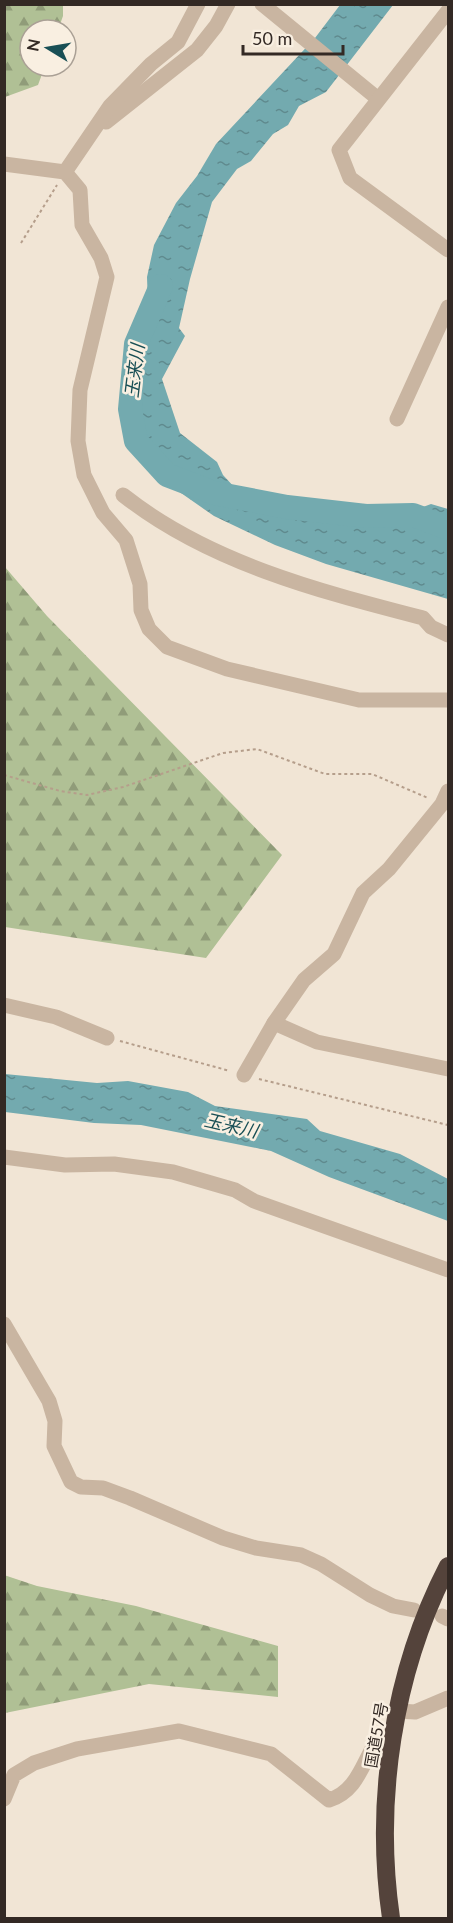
<svg xmlns="http://www.w3.org/2000/svg" width="453" height="1923" font-family="Lato,'Noto Sans JP',sans-serif">
<style>
.forest{fill:url(#forest-firs)}
.water{fill:url(#water-ripples)}
.lines{fill:none;stroke-linecap:round;stroke-linejoin:round}
.river{stroke:#73aaaf;stroke-width:24}
.path{stroke:#b59e8b;stroke-width:2;stroke-dasharray:3 3;stroke-linecap:butt}
.minor{stroke:#c9b5a1;stroke-width:15}
.highway{stroke:#54433b;stroke-width:18}
.labels{text-anchor:middle;stroke-width:5;stroke-linejoin:round;paint-order:stroke}
.street-label{font-size:16px;fill:#332924;stroke:#f9efe1}
.water-label{font-size:18px;font-style:italic;fill:#194f55;stroke:#f9efe1}
</style>
<defs>
<pattern id="forest-firs" width="22" height="20" patternUnits="userSpaceOnUse" patternTransform="scale(1.5)"><rect width="22" height="20" fill="#b0c095"/><path d="M5 1l3.5 6h-7zM16 11l3.5 6h-7z" fill="#909c79"/></pattern>
<pattern id="water-ripples" width="26" height="14" patternUnits="userSpaceOnUse" patternTransform="scale(1.5)"><rect width="26" height="14" fill="#73aaaf"/><path d="M2 4q2-2 4 0t4 0M15 11q2-2 4 0t4 0" fill="none" stroke="#5f8a8e"/></pattern>
</defs>
<rect width="100%" height="100%" fill="#f1e5d5"/>
<g class="forest">
<path d="M5,4L63,5V16L58,30H30V66H45L38,85L5,97Z"/>
<path d="M5,567L47,616L282,855L206,958L5,927Z"/>
<path d="M4,1575L37,1586L136,1606L278,1646V1697L149,1684L5,1713Z"/>
</g>
<g class="water">
<path d="M340,5H393L326,92L299,106L288,125L273,134L251,161L237,169L212,202L190,279L179,328L185,336L162,379L180,433L217,462L223,475L236,489L261,505L282,513L302,503L328,506L359,520L386,517L409,526L415,510L431,504L448,509V599L326,564L275,545L214,516L181,493L166,469L165,459L147,438L134,409L141,397L137,364L149,335L147,277L154,245L176,203L197,176L216,144L315,38Z"/>
<path d="M5,1074L97,1083L128,1081L188,1092L215,1106L307,1119L320,1131L400,1154L448,1179V1221L329,1177L271,1151L141,1125L94,1123L5,1112Z"/>
</g>
<g class="lines">
<path class="river" d="M161,286L136,344L130,409L136,441L167,475L214,493L287,507L366,516L413,515L448,528"/>
<g class="path">
<path d="M21,243L57,185"/>
<path d="M4,775L60,791L87,795L123,787L223,753L257,749L325,774H372L428,798"/>
<path d="M120,1041L230,1071"/>
<path d="M259,1079L448,1125"/>
</g>
<g class="minor">
<path d="M262,4L377,98"/>
<path d="M448,11L339,150L350,178L448,250"/>
<path d="M106,122L197,50L216,26L228,4"/>
<path d="M4,164L65,172L80,190L82,225L101,258L107,277L80,390L78,441L84,475L103,513L126,540L140,584L141,610L149,629L167,647L227,669L359,700H448"/>
<path d="M65,172L110,106L151,64L178,42L198,4"/>
<path d="M397,419L448,307"/>
<path d="M123,495C209,563 319,591 423,618L431,627L448,635"/>
<path d="M4,1005L56,1017L107,1038"/>
<path d="M274,1023L317,1042L448,1069"/>
<path d="M244,1075L274,1023L304,980L334,954L363,893L389,869L442,804L448,791"/>
<path d="M4,1157L65,1165L114,1164L173,1172L235,1190L254,1201L448,1270"/>
<path d="M4,1324L49,1401L55,1421L54,1446L71,1482L81,1487L103,1488L130,1498L223,1538L256,1548L301,1555L321,1564L370,1595L393,1606L414,1610"/>
<path d="M442,1616L448,1619"/>
<path d="M399,1711L415,1712L448,1698"/>
<path d="M4,1799L14,1775L34,1763L77,1749L179,1731L271,1754L329,1800C361,1790 363,1756 383,1732L395,1731"/>
</g>
<path class="highway" d="M391,1918C374,1801 393,1672 448,1566"/>
</g>
<g class="labels">
<g class="street-label">
<text transform="translate(376 1735) rotate(-80)" y="6">国道57号</text>
</g>
<g class="water-label">
<text transform="translate(135 371) rotate(-83)" y="6">玉来川</text>
<text transform="translate(231 1126) rotate(13)" y="6">玉来川</text>
</g>
</g>
<rect width="453" height="1923" fill="none" stroke="#332924" stroke-width="12"/>
<g transform="translate(48 48) rotate(281)"><circle r="28" fill="#f9efe1" stroke="#aaa095" stroke-width="1.5"/>
<path d="M0-4.5L10 22L0 15L-10 22Z" fill="#194f55"/>
<text y="-9" font-size="16" font-weight="bold" text-anchor="middle" fill="#332924">N</text>
</g>
<path d="M243 45v9h100v-9" fill="none" stroke="#332924" stroke-width="3"/>
<text x="252" y="45" font-size="18" fill="#332924" stroke="#f9efe1" stroke-width="4.5" paint-order="stroke">50 m</text>
</svg>
